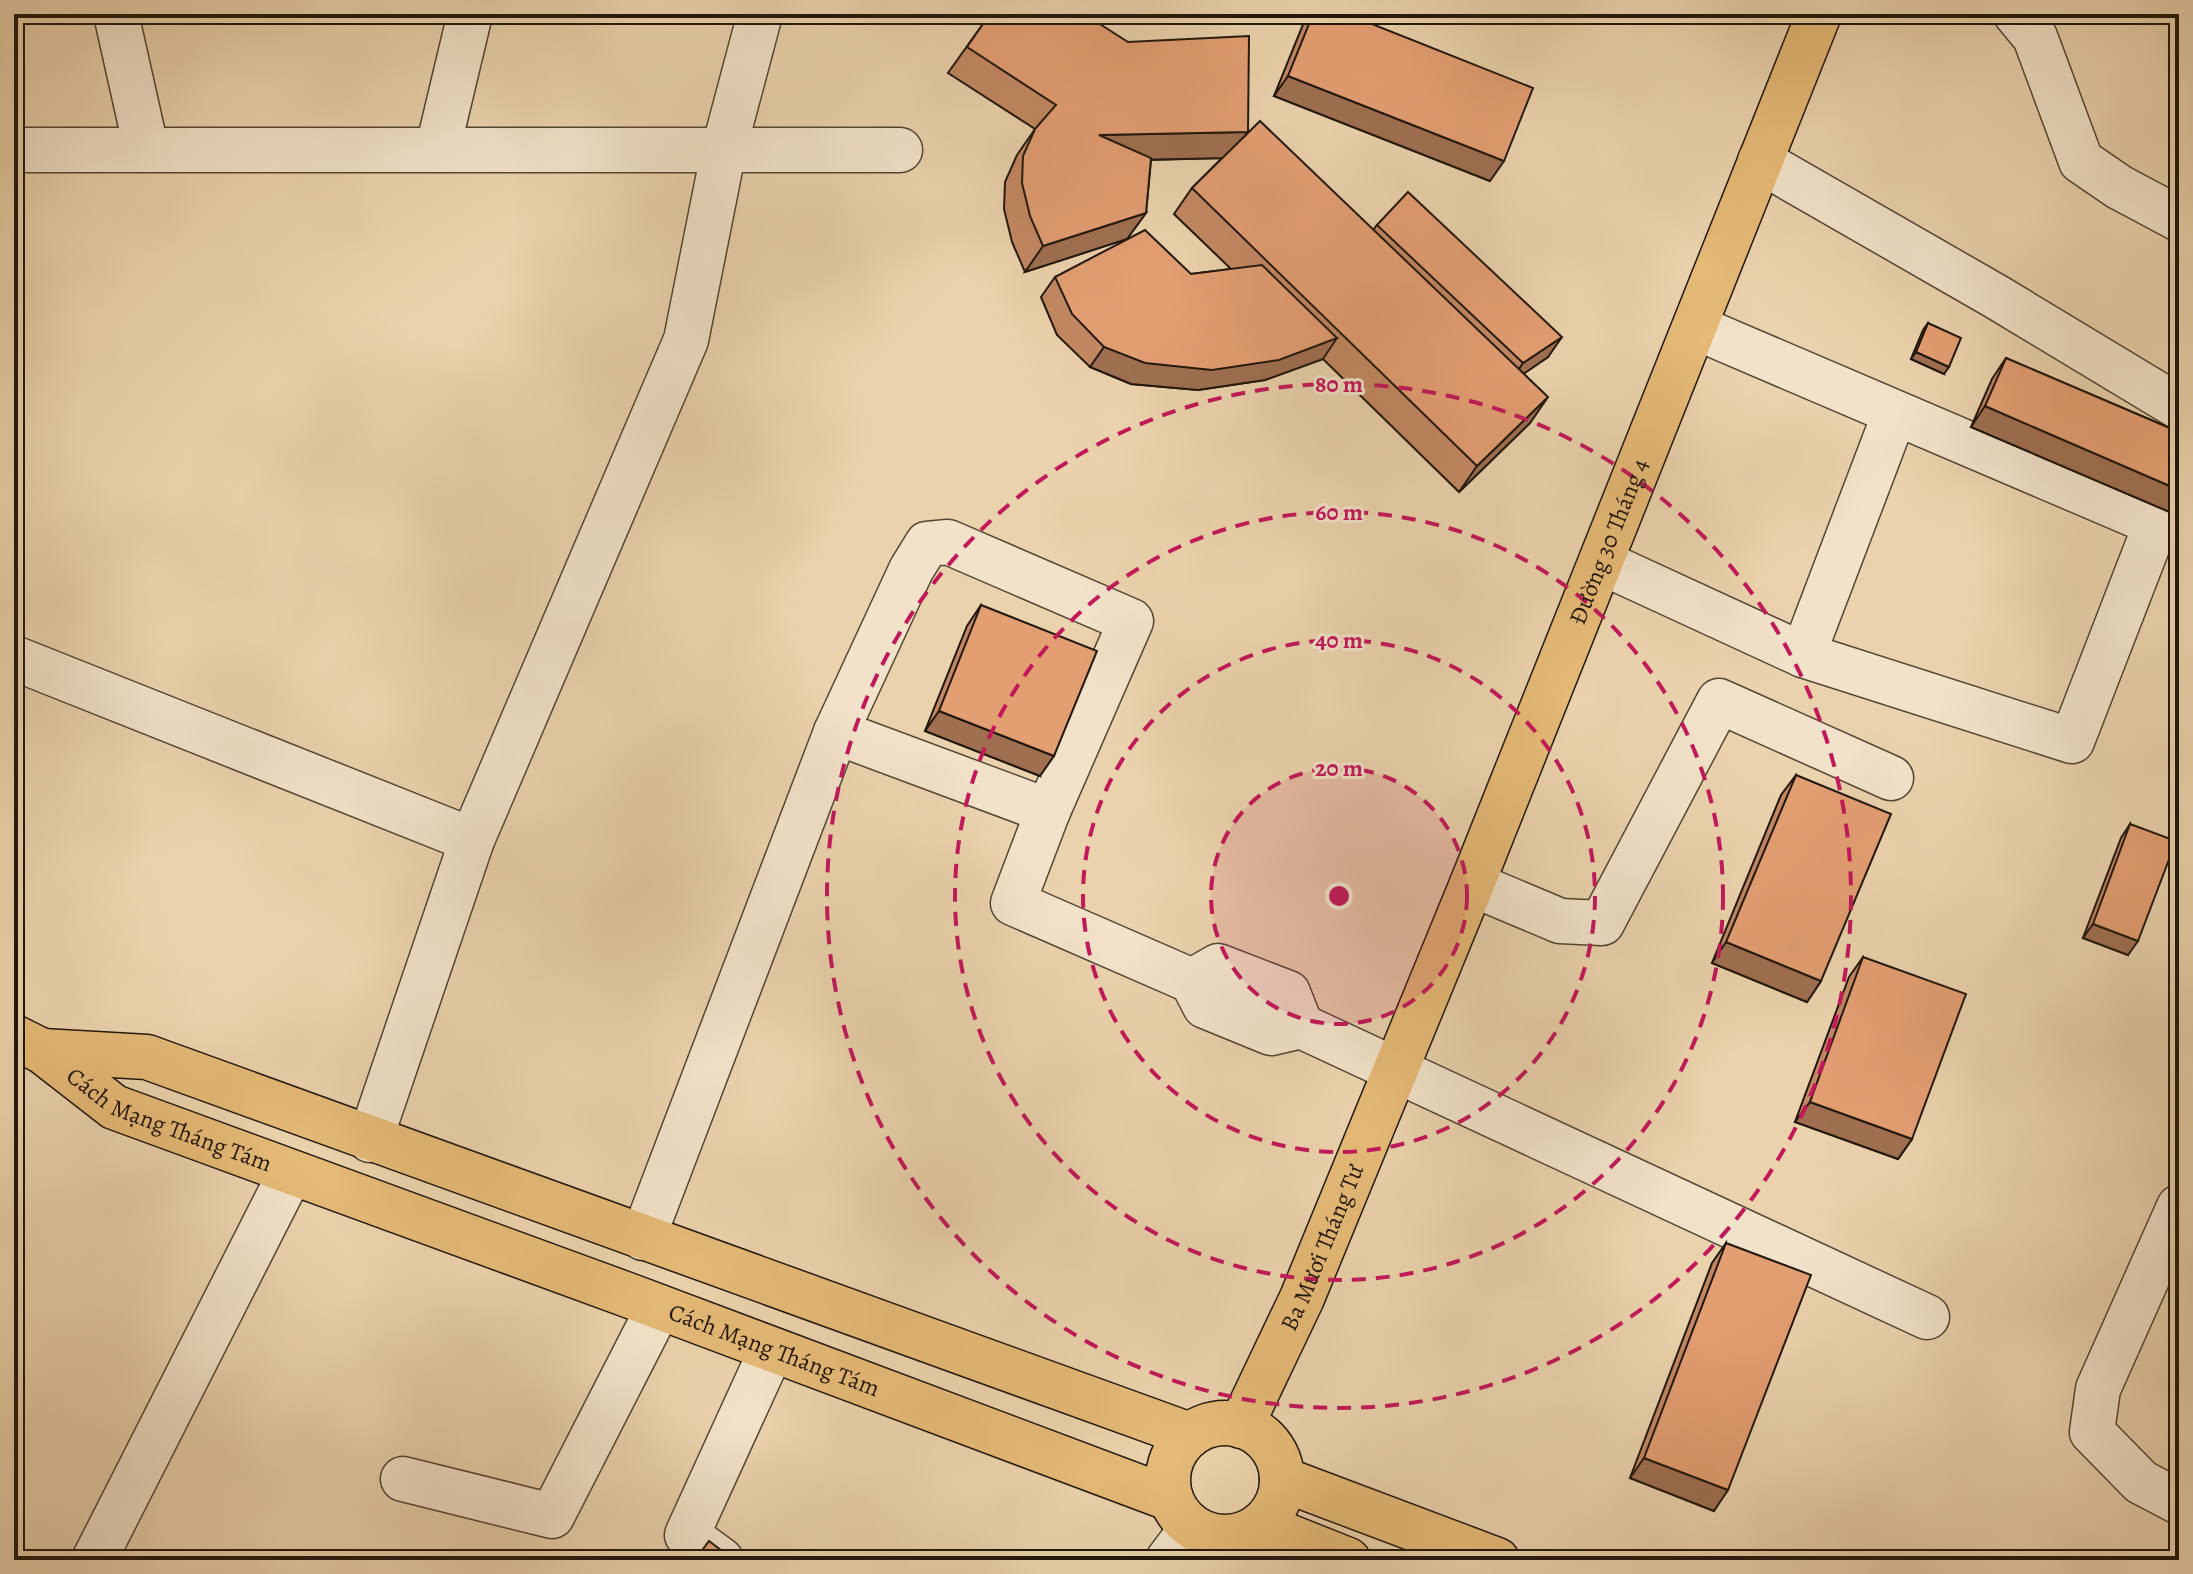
<svg xmlns="http://www.w3.org/2000/svg" width="2193" height="1574" font-family="Alegreya,serif">
<style>
.lines{fill:none;stroke-linecap:round;stroke-linejoin:round}
.minor-casing{stroke:#524635;stroke-width:47}
.major-casing{stroke:#20170d;stroke-width:47}
.minor{stroke:#f1e2c9;stroke-width:44}
.major{stroke:#e5b976;stroke-width:44}
.wall{fill:#c38862;stroke:#20170d;stroke-width:2}
.shaded-wall{fill:#9f6f50;stroke:#20170d;stroke-width:2}
.building{fill:#e39e72;stroke:#20170d;stroke-width:2}
.ring{fill:none;stroke:#c2185b;stroke-width:4;stroke-dasharray:14 10}
.labels{text-anchor:middle;stroke-width:6;stroke-linejoin:round;paint-order:stroke}
.street-label{font-size:24px;fill:#20170d;stroke:#f1e2c9}
.centre{fill:#c2185b;stroke:#f1e2c9;stroke-width:4}
.ring-label{font-size:24px;text-anchor:middle;font-weight:bold;fill:#c2185b;stroke:#f1e2c9;stroke-width:6;stroke-linejoin:round;paint-order:stroke}
</style>
<rect width="100%" height="100%" fill="#ead2ac"/>
<filter id="stains"><feTurbulence type="fractalNoise" baseFrequency=".0025" numOctaves="4"/><feColorMatrix values="0 0 0 0 .2 0 0 0 0 .09 0 0 0 0 .02 0 0 0 .5 -.17"/></filter>
<radialGradient id="worn" r=".72"><stop offset=".6" stop-color="#630" stop-opacity="0"/><stop offset="1" stop-color="#630" stop-opacity=".3"/></radialGradient>
<g class="lines">
<defs>
<g id="minor">
<path d="M116,14L146,148"/>
<path d="M2016,14L2035,37L2081,161L2119,187L2179,219"/>
<path d="M438,148L470,14"/>
<path d="M14,150H900"/>
<path d="M1760,161L1995,296L2179,407"/>
<path d="M1601,562L1803,655L2072,741L2156,524L1695,327"/>
<path d="M1803,655L1895,413"/>
<path d="M14,658L472,840"/>
<path d="M836,732L1048,811"/>
<path d="M1472,884L1560,921L1602,923L1719,701L1891,778"/>
<path d="M1192,981L1218,966L1288,993L1301,1026"/>
<path d="M370,1140L472,840L686,340L724,149L760,14"/>
<path d="M2179,1207L2098,1389L2092,1432L2141,1482L2179,1502"/>
<path d="M643,1238L836,732L911,570L927,544L948,542L1131,621L1048,811L1013,903L1192,981L1205,1006L1271,1033L1301,1026L1927,1317"/>
<path d="M403,1479L552,1516L659,1307"/>
<path d="M94,1560L290,1174"/>
<path d="M721,1560L687,1535L771,1351"/>
<path d="M1168,1560L1192,1528"/>
</g>
<g id="major">
<path id="s1" d="M14,1037L42,1051L114,1107L625,1294L1171,1499"/>
<path d="M42,1051L147,1057L1190,1435"/>
<circle cx="1225" cy="1480" r="57"/>
<path id="s2" d="M1241,1426L1302,1298L1472,884L1819,14"/>
<path d="M1282,1479L1497,1560"/>
<path d="M1260,1525L1348,1560"/>
</g>
</defs>
<use href="#minor" class="minor-casing"/>
<use href="#major" class="major-casing"/>
<use href="#minor" class="minor"/>
<use href="#major" class="major"/>
</g>
<g class="wall">
<path d="M990,14L1248,132L1373,230L1377,225L1548,357L1524,373L1530,423L1459,492L1323,359L1265,380L1198,390L1131,384L1090,367L1057,335L1041,297L1055,277L1191,274L1231,269L1174,214L1192,188L1222,158L1151,160L1146,213L1127,239L1025,272L1012,242L1004,209L1005,182L1017,155L1035,129L948,73Z"/>
<path d="M1310,14H1347L1490,181L1274,96L1304,22Z"/>
<path d="M1928,323L1944,374L1911,359L1923,330Z"/>
<path d="M2006,358L2179,432V516L1971,427L1992,379Z"/>
<path d="M981,605L1040,776L925,731L967,626Z"/>
<path d="M1796,775L1821,981L1807,1002L1712,963L1781,795Z"/>
<path d="M2130,824L2128,955L2083,938L2121,838Z"/>
<path d="M1863,957L1912,1139L1898,1159L1795,1122L1849,977Z"/>
<path d="M1726,1243L1714,1511L1630,1478L1712,1263Z"/>
</g>
<g class="shaded-wall">
<path d="M1288,76L1504,161L1490,181L1274,96Z"/>
<path d="M1248,132L1230,158L1080,161L1099,135Z"/>
<path d="M1146,213L1127,239L1025,272L1043,246Z"/>
<path d="M1562,337L1548,357L1509,384L1523,363Z"/>
<path d="M1337,338L1323,359L1265,380L1198,390L1131,384L1090,367L1104,347Z"/>
<path d="M1916,352L1949,367L1944,374L1911,359Z"/>
<path d="M1548,397L1530,423L1459,492L1477,466Z"/>
<path d="M1985,406L2179,490V516L1971,427Z"/>
<path d="M939,711L1054,756L1040,776L925,731Z"/>
<path d="M2093,924L2138,941L2128,955L2083,938Z"/>
<path d="M1726,942L1821,981L1807,1002L1712,963Z"/>
<path d="M1810,1102L1912,1139L1898,1159L1795,1122Z"/>
<path d="M1644,1458L1728,1490L1714,1511L1630,1478Z"/>
</g>
<g class="building">
<path d="M990,14H1084L1128,42L1249,36L1248,132L1099,135L1151,158L1146,213L1043,246L1030,216L1022,183L1023,156L1035,129L1056,105L967,47Z"/>
<path d="M1313,14H1347L1533,88L1504,161L1288,76Z"/>
<path d="M1260,121L1548,397L1477,466L1192,188Z"/>
<path d="M1408,192L1562,337L1523,363L1377,225Z"/>
<path d="M1145,230L1191,274L1262,265L1337,338L1279,360L1212,370L1145,363L1104,347L1072,314L1055,277Z"/>
<path d="M1928,323L1961,338L1949,367L1916,352Z"/>
<path d="M2006,358L2179,432V490L1985,406Z"/>
<path d="M981,605L1097,651L1054,756L939,711Z"/>
<path d="M1796,775L1891,814L1821,981L1726,942Z"/>
<path d="M2130,824L2176,841L2138,941L2093,924Z"/>
<path d="M1863,957L1966,994L1912,1139L1810,1102Z"/>
<path d="M1726,1243L1811,1275L1728,1490L1644,1458Z"/>
<path d="M709,1541L734,1560H695Z"/>
</g>
<circle cx="1339" cy="896" r="128" fill="#c2185b" fill-opacity=".12"/>
<g class="ring">
<circle cx="1339" cy="896" r="128"/>
<circle cx="1339" cy="896" r="256"/>
<circle cx="1339" cy="896" r="384"/>
<circle cx="1339" cy="896" r="512"/>
</g>
<g class="labels">
<g class="street-label">
<text dy="8" stroke="none"><textPath href="#s2" startOffset="958">Đường 30 Tháng 4</textPath></text>
<text dy="8" stroke="none"><textPath href="#s1" startOffset="178">Cách Mạng Tháng Tám</textPath></text>
<text dy="8" stroke="none"><textPath href="#s2" startOffset="196">Ba Mươi Tháng Tư</textPath></text>
<text dy="8" stroke="none"><textPath href="#s1" startOffset="826">Cách Mạng Tháng Tám</textPath></text>
</g>
</g>
<circle cx="1339" cy="896" r="12" class="centre"/>
<g class="ring-label">
<text x="1339" y="392">80 m</text>
<text x="1339" y="520">60 m</text>
<text x="1339" y="648">40 m</text>
<text x="1339" y="776">20 m</text>
</g>
<rect width="2193" height="1574" fill="none" stroke="#ead2ac" stroke-width="48"/>
<rect x="16" y="16" width="2161" height="1542" fill="none" stroke="#20170d" stroke-width="4"/>
<rect x="24" y="24" width="2145" height="1526" fill="none" stroke="#20170d" stroke-width="2"/>
<rect width="100%" height="100%" filter="url(#stains)"/>
<rect width="100%" height="100%" fill="url(#worn)"/>
</svg>
